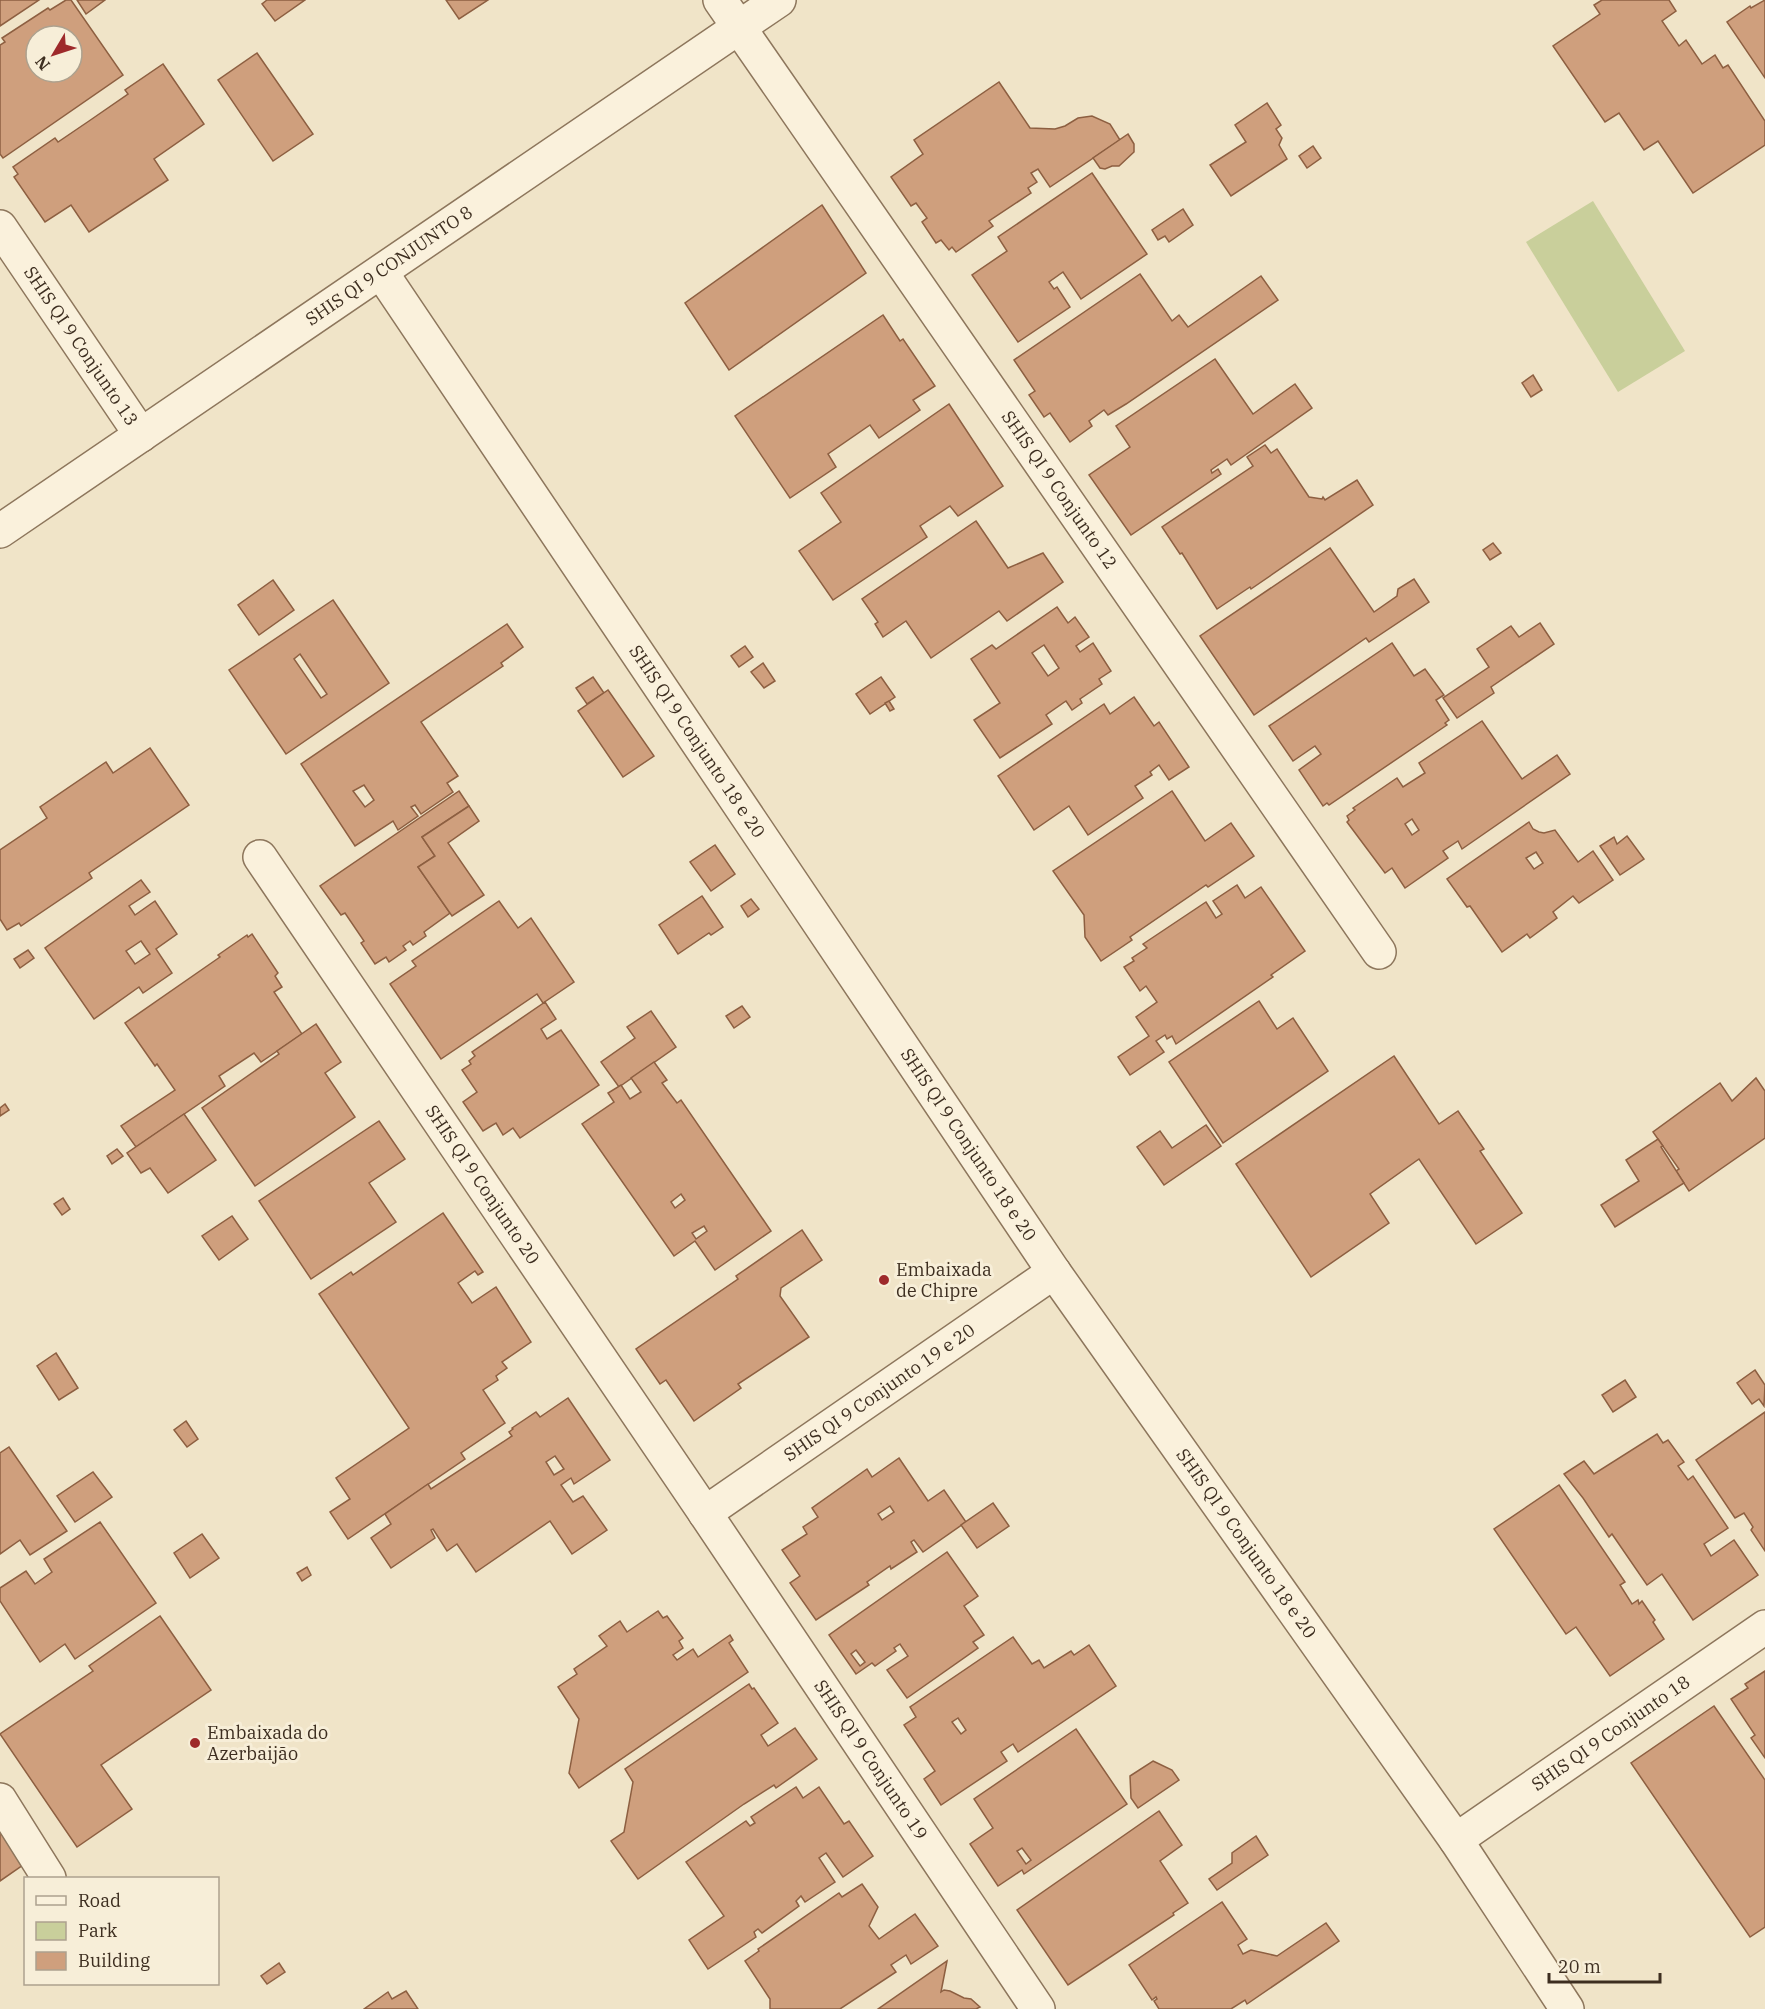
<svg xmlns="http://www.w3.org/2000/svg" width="1765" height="2009" font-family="'IBM Plex Serif',serif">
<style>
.green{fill:#c9cf9b}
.building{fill:#cf9f7d;stroke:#8d5f41;stroke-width:1.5;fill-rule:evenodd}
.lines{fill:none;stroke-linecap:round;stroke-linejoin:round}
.minor-casing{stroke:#8d765c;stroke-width:36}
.minor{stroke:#faf1dc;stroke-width:33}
.poi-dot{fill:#9e2a2b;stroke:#f7eed8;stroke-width:2}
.labels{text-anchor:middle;stroke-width:6;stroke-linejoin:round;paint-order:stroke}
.street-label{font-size:18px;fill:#3d2e20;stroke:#f7eed8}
.poi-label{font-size:18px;fill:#3d2e20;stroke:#f7eed8;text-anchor:start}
</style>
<rect width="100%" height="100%" fill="#f0e4c8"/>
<path class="green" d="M1593,201L1685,351L1618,392L1526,242Z"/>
<g class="building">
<path d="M0,0H39L0,26Z"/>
<path d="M66,0H71L123,75L3,158L0,154V45L5,42L2,38L48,8L50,10ZM36,36H72V72H36Z"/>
<path d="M77,0H105L86,14Z"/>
<path d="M267,0H305L275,21L262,4Z"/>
<path d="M446,0H488L459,19Z"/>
<path d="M1602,0H1669L1676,11L1662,21L1679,46L1686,40L1702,64L1715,55L1723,68L1728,65L1765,121V145L1693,193L1658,141L1644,150L1619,113L1605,122L1553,46L1600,14L1594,5Z"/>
<path d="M1765,0V78L1727,22L1750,6L1751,8Z"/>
<path d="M257,53L313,134L273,161L218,80Z"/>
<path d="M163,64L204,124L154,159L168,180L89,232L71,205L45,222L14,177L18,174L13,167L55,138L58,142L89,121L128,94L125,90Z"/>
<path d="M999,82L1030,128L1055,129L1065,126L1078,118L1092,116L1110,124L1120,140L1050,187L1038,169L1031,173L1037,182L1028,188L1031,193L989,221L993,226L956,252L952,247L949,250L941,240L936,243L922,222L927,218L916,203L911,206L891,177L923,154L914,140Z"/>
<path d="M1267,103L1281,125L1276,129L1282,138L1279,145L1287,159L1231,196L1210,165L1246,142L1235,125Z"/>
<path d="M1128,134L1134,144V152L1119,166H1112L1105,169L1100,168L1093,158Z"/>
<path d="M1313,146L1321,158L1307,168L1299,156Z"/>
<path d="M1092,173L1147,254L1081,299L1063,272L1049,282L1054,289L1057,287L1070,307L1018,342L972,275L1007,251L998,237Z"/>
<path d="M822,205L866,273L729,370L685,303Z"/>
<path d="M1183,209L1193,225L1169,242L1165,236L1158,240L1152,230Z"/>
<path d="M1140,274L1172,321L1179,315L1188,327L1261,276L1278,300L1126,404L1108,415L1104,410L1089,421L1092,426L1070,442L1050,413L1044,417L1029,395L1035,391L1014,360Z"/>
<path d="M883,315L900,341L903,339L935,386L913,400L920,410L879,438L870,425L828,454L836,467L790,498L735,416Z"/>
<path d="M1215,359L1253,414L1295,384L1312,408L1231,465L1227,459L1211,470L1212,473L1218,469L1221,474L1131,535L1089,475L1130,447L1116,426Z"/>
<path d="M1533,375L1542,390L1531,397L1522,383Z"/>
<path d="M949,404L1003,486L958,516L950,506L920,526L927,537L833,600L799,551L841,522L821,493Z"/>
<path d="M1265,445L1271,453L1277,449L1309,497L1322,499L1323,497L1325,500L1357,480L1373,505L1251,589L1250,587L1217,609L1182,553L1180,554L1162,527L1253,466L1247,457Z"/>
<path d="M976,521L1008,568L1043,553L1063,582L1007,621L999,611L931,658L906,621L883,637L875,624L878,622L862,599Z"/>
<path d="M1493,543L1501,553L1490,560L1483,550Z"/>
<path d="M1330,548L1374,612L1397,596L1398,589L1414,579L1429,602L1369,642L1366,638L1254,715L1200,636Z"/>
<path d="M273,580L294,610L259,635L238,605Z"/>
<path d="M333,600L389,683L286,754L229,670ZM300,654L327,694L321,698L294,659Z"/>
<path d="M1057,607L1068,623L1075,617L1089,637L1076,646L1080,652L1093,643L1111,671L1099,679L1102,684L1080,699L1082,703L1072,710L1066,701L1046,715L1052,724L1000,758L974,720L1000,703L971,659L992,645L996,649ZM1044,645L1059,668L1048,676L1032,653Z"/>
<path d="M1540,623L1554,644L1491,687L1494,693L1457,718L1443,698L1489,667L1477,649L1511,626L1519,637Z"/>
<path d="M507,624L523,647L501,663L503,666L421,722L458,776L447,783L453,792L421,814L415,805L411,807L418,816L398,830L393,821L355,846L301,764ZM364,785L374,800L365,807L353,791Z"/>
<path d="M1392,643L1414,676L1425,669L1444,695L1436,700L1449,720L1445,723L1447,725L1329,805L1327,803L1323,806L1299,770L1321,754L1315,746L1293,761L1269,726Z"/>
<path d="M745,646L753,657L739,667L731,656Z"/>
<path d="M763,663L775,681L764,688L751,672Z"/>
<path d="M593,677L604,693L587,704L576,688Z"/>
<path d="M881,677L895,697L870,714L856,694Z"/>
<path d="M608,690L654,756L623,777L578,711Z"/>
<path d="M1134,697L1154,726L1159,722L1189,767L1169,780L1159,765L1150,772L1152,775L1135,786L1143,798L1088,835L1069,806L1034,830L998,776L1104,704L1110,714Z"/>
<path d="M889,701L894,709L890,711L885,703Z"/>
<path d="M1482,721L1522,779L1557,755L1570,774L1462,849L1458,841L1443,851L1448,858L1405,888L1392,868L1385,873L1347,822L1349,820L1347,816L1355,810L1353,808L1397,778L1403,787L1425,773L1419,763ZM1412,819L1419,830L1412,835L1405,824Z"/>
<path d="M150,748L189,805L89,873L92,878L21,926L19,923L7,930L0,919V850L47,818L40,807L106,762L113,773Z"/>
<path d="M459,791L469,806L422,837L435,856L418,867L450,913L424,932L426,936L413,945L410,941L403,946L406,950L389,962L386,957L375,964L361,943L364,941L345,913L341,915L320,886Z"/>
<path d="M1172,791L1205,841L1231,823L1254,856L1208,887L1206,885L1130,937L1132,940L1101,961L1085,937L1084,915L1053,871Z"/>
<path d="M469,806L479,821L448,843L484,895L452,916L418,867L435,856L422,837Z"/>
<path d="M1529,822L1533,829L1539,832L1544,833L1555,830L1578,862L1593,851L1613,880L1579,903L1573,896L1553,912L1557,918L1530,938L1527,934L1502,952L1470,906L1467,907L1447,879ZM1536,852L1543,863L1534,869L1526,858Z"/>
<path d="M1627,836L1644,859L1620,875L1600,846L1614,837L1617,844Z"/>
<path d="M715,845L735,874L711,891L690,862Z"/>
<path d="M141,880L150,892L129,906L135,915L155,901L177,934L156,949L172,973L143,993L139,987L94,1019L45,948ZM141,941L150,954L135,964L126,951Z"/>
<path d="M1237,885L1245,898L1261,887L1305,951L1271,975L1273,977L1176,1044L1172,1036L1167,1039L1165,1035L1156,1041L1164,1052L1130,1075L1118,1057L1149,1036L1136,1017L1157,1002L1146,986L1140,991L1124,967L1134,961L1132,958L1147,948L1143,944L1206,902L1216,918L1222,914L1213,901Z"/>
<path d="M702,896L723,927L711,935L709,933L678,954L659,925Z"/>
<path d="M751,899L759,909L748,917L741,906Z"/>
<path d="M499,901L518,928L531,918L574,982L543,1003L537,994L441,1059L390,984L416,966L412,961Z"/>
<path d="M252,934L278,973L275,976L282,987L274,992L302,1034L261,1062L254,1053L219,1076L225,1086L136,1147L121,1126L175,1090L157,1064L155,1066L125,1023L220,957L218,955L247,935L248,937Z"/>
<path d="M28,950L34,958L20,968L14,959Z"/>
<path d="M1259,1001L1277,1029L1293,1018L1328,1071L1223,1143L1169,1062Z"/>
<path d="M545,1002L556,1019L541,1029L547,1039L561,1030L599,1085L520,1138L513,1128L503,1135L496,1123L483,1131L463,1102L477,1092L462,1070L471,1064L469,1061L475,1056L472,1052Z"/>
<path d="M742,1006L750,1017L734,1028L726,1016Z"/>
<path d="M651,1011L676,1047L619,1087L601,1062L635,1038L627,1027Z"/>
<path d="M316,1024L341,1062L325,1073L355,1117L255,1186L202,1108L279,1054L277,1051Z"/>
<path d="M1394,1056L1439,1124L1458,1111L1484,1149L1480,1151L1522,1213L1476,1244L1419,1159L1370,1194L1389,1223L1311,1277L1236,1164Z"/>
<path d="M654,1062L667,1080L662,1083L677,1103L681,1100L771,1231L715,1270L695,1241L674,1256L582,1124L614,1102L608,1093L621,1085L630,1099L641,1092L631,1078ZM681,1194L685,1200L675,1208L671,1202ZM704,1226L707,1231L696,1239L692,1233Z"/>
<path d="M1756,1078L1765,1091V1138L1689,1191L1676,1171L1679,1169L1653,1132L1720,1083L1732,1101Z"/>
<path d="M5,1104L9,1110L0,1116V1108Z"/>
<path d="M184,1114L216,1160L168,1193L150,1168L141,1173L127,1153Z"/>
<path d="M379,1121L405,1159L369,1183L396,1222L311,1279L259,1201Z"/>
<path d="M1206,1125L1221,1146L1164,1185L1137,1147L1160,1131L1172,1148Z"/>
<path d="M1658,1139L1663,1146L1661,1147L1684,1183L1615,1227L1601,1205L1639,1181L1626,1160Z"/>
<path d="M117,1149L123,1156L112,1164L107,1156Z"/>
<path d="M63,1198L70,1209L62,1215L54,1204Z"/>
<path d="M443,1213L483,1272L478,1275L475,1271L458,1283L472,1303L496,1287L531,1342L502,1362L507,1368L496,1376L498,1380L483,1390L505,1423L461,1453L465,1459L348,1539L330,1512L350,1499L336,1478L409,1428L319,1294L351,1272L353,1275Z"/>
<path d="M232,1216L248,1239L219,1260L202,1236Z"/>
<path d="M802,1230L822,1260L781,1288L780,1296L809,1337L738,1384L741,1388L694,1421L666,1380L660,1384L636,1349L738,1279L736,1276Z"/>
<path d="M56,1353L78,1388L59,1400L37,1366Z"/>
<path d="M1755,1370L1765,1385L1764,1406L1759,1399L1752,1404L1737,1383Z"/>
<path d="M1625,1380L1636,1397L1613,1412L1602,1395Z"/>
<path d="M568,1398L610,1460L574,1484L571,1478L561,1485L573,1502L583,1496L607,1530L572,1554L550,1521L476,1572L457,1544L447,1551L433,1529L431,1530L435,1538L391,1568L371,1538L391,1524L385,1514L428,1484L431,1489L512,1436L509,1432L513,1429L512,1428L536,1412L540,1417ZM555,1456L564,1469L554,1475L546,1462Z"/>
<path d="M1765,1412V1551L1751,1530L1753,1527L1744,1513L1735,1518L1696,1460Z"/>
<path d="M186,1421L198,1439L187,1447L174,1430Z"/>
<path d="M1657,1434L1663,1443L1668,1440L1684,1462L1678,1466L1688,1480L1693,1476L1728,1528L1704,1544L1711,1556L1734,1540L1758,1575L1693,1620L1662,1574L1647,1585L1612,1534L1609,1537L1583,1498L1564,1474L1584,1461L1594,1474Z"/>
<path d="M9,1447L67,1531L30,1555L20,1540L0,1554V1453Z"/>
<path d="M899,1458L928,1501L944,1490L966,1522L923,1552L914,1540L911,1542L917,1552L891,1569L890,1566L867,1582L869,1585L816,1620L790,1583L800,1576L782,1550L807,1534L803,1527L818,1517L812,1508L867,1469L872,1477ZM890,1506L894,1512L882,1520L878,1514Z"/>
<path d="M93,1472L112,1497L75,1522L57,1496Z"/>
<path d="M1559,1485L1625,1582L1620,1585L1632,1604L1638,1600L1639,1604L1642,1601L1655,1620L1653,1622L1664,1639L1610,1676L1576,1627L1566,1634L1494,1529Z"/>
<path d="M993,1503L1009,1526L977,1548L961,1525Z"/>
<path d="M100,1522L156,1603L75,1659L65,1644L40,1662L0,1601V1588L26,1571L35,1584L52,1572L44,1559Z"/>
<path d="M202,1534L219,1558L190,1578L174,1553Z"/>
<path d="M947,1552L978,1596L964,1606L984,1635L973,1642L978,1648L907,1698L887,1670L908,1656L900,1644L894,1648L896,1651L875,1666L872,1663L856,1674L829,1635ZM856,1650L865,1662L860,1666L851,1654Z"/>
<path d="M307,1567L311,1575L302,1581L297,1573Z"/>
<path d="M658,1611L663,1618L667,1616L683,1638L679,1641L683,1648L673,1655L677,1660L693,1649L698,1657L730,1635L733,1640L729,1643L748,1672L579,1788L569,1773L579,1719L558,1687L577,1674L574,1669L607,1646L599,1636L620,1621L627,1632Z"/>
<path d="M160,1616L211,1690L101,1765L132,1809L77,1847L0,1734L93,1671L89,1666Z"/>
<path d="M1013,1637L1032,1664L1039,1660L1044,1668L1071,1651L1074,1655L1089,1645L1116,1686L1018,1752L1013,1744L1001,1752L1007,1761L941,1805L924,1779L935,1771L904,1725L916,1717L910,1707ZM958,1718L966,1730L961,1734L952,1722Z"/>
<path d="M1765,1671V1758L1751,1738L1755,1735L1731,1699L1748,1688L1745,1684Z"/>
<path d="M749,1684L752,1689L754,1688L778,1723L761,1735L768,1746L795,1728L817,1759L776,1788L774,1785L744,1804L638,1879L611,1841L624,1832L633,1782L625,1769Z"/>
<path d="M1714,1706L1765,1780V1927L1750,1937L1631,1763Z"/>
<path d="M1076,1729L1127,1804L1024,1874L1022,1870L998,1886L970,1844L993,1828L974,1799ZM1022,1848L1031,1860L1026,1864L1017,1851Z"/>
<path d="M1153,1761L1172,1770L1179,1780L1138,1808L1131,1798L1130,1776Z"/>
<path d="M796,1787L803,1798L819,1787L844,1824L849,1821L873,1856L843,1877L826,1853L819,1858L835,1882L805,1902L801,1896L796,1901L799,1906L762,1933L758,1929L754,1932L756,1937L708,1969L689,1940L724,1916L686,1862L746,1821L750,1826L755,1823L751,1817Z"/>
<path d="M1159,1811L1182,1845L1160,1861L1188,1903L1173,1913L1174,1915L1068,1985L1017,1910Z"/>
<path d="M0,1829L36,1856L0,1881Z"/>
<path d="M1256,1836L1268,1855L1217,1890L1209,1879L1232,1863V1853Z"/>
<path d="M862,1884L878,1907L869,1926L879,1939L915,1914L938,1946L911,1964L906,1955L891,1965L896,1972L840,2009H770V1999L745,1961L759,1951L758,1949L839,1893L842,1897Z"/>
<path d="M1222,1902L1247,1939L1238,1945L1243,1954L1251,1950L1277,1956L1326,1923L1339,1941L1247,2004L1245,2000L1231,2009H1159L1154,2001L1157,1999L1156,1997L1152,2000L1129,1965Z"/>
<path d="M947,1961L941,1992L944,1990L950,1991L964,1998L971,1999L980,2007L976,2009H878Z"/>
<path d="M279,1963L285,1972L267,1984L261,1976Z"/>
<path d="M406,1991L418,2009H364L388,1992L392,1999Z"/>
</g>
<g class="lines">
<defs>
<g id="minor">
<path id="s1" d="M720,0L1379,952"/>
<path id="s2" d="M0,227L141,435"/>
<path id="s3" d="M381,272L1054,1272L1456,1840L1567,2009"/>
<path id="s4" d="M0,531L779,0"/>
<path id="s5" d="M260,857L705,1513L1038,2009"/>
<path id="s6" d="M705,1513L1054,1272"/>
<path d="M0,1800L49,1878"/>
<path id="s7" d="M1456,1840L1765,1627"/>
</g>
</defs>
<use href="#minor" class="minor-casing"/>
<use href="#minor" class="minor"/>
</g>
<g class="poi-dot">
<circle cx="884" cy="1280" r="6"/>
<circle cx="195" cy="1743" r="6"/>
</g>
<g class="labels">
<g class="street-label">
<text dy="6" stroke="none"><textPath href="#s4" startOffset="471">SHIS QI 9 CONJUNTO 8</textPath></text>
<text dy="6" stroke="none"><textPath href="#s2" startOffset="144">SHIS QI 9 Conjunto 13</textPath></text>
<text dy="6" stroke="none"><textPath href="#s1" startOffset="596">SHIS QI 9 Conjunto 12</textPath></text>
<text dy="6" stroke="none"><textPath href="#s3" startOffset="566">SHIS QI 9 Conjunto 18 e 20</textPath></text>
<text dy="6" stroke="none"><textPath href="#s3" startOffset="1052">SHIS QI 9 Conjunto 18 e 20</textPath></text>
<text dy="6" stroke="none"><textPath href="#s5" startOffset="396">SHIS QI 9 Conjunto 20</textPath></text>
<text dy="6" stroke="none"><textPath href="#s6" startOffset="212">SHIS QI 9 Conjunto 19 e 20</textPath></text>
<text dy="6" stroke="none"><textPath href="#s3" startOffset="1538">SHIS QI 9 Conjunto 18 e 20</textPath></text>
<text dy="6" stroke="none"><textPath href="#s7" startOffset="188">SHIS QI 9 Conjunto 18</textPath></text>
<text dy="6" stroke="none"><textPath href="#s5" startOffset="1090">SHIS QI 9 Conjunto 19</textPath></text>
</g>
<g class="poi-label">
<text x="896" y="1276">Embaixada<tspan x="896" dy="21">de Chipre</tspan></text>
<text x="207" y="1739">Embaixada do<tspan x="207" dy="21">Azerbaijão</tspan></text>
</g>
</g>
<rect x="24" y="1877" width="195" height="108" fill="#f7eed8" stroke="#ada18e" stroke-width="1.5"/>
<rect x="36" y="1896" width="30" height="9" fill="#faf1dc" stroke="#ada18e" stroke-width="1.5"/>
<text x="78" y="1907" font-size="18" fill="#3d2e20">Road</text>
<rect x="36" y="1922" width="30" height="18" fill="#c9cf9b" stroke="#ada18e" stroke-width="1.5"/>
<text x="78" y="1937" font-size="18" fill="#3d2e20">Park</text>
<rect x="36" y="1952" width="30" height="18" fill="#cf9f7d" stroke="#ada18e" stroke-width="1.5"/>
<text x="78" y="1967" font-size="18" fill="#3d2e20">Building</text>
<g transform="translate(54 54) rotate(231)"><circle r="28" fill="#f7eed8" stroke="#ada18e" stroke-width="1.5"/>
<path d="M0-4.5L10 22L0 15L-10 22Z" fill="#9e2a2b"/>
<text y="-9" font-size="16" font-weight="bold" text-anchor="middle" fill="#3d2e20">N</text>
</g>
<path d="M1549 1973v9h111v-9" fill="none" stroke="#3d2e20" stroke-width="3"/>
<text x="1558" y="1973" font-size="18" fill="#3d2e20" stroke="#f7eed8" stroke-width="4.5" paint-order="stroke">20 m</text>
</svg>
